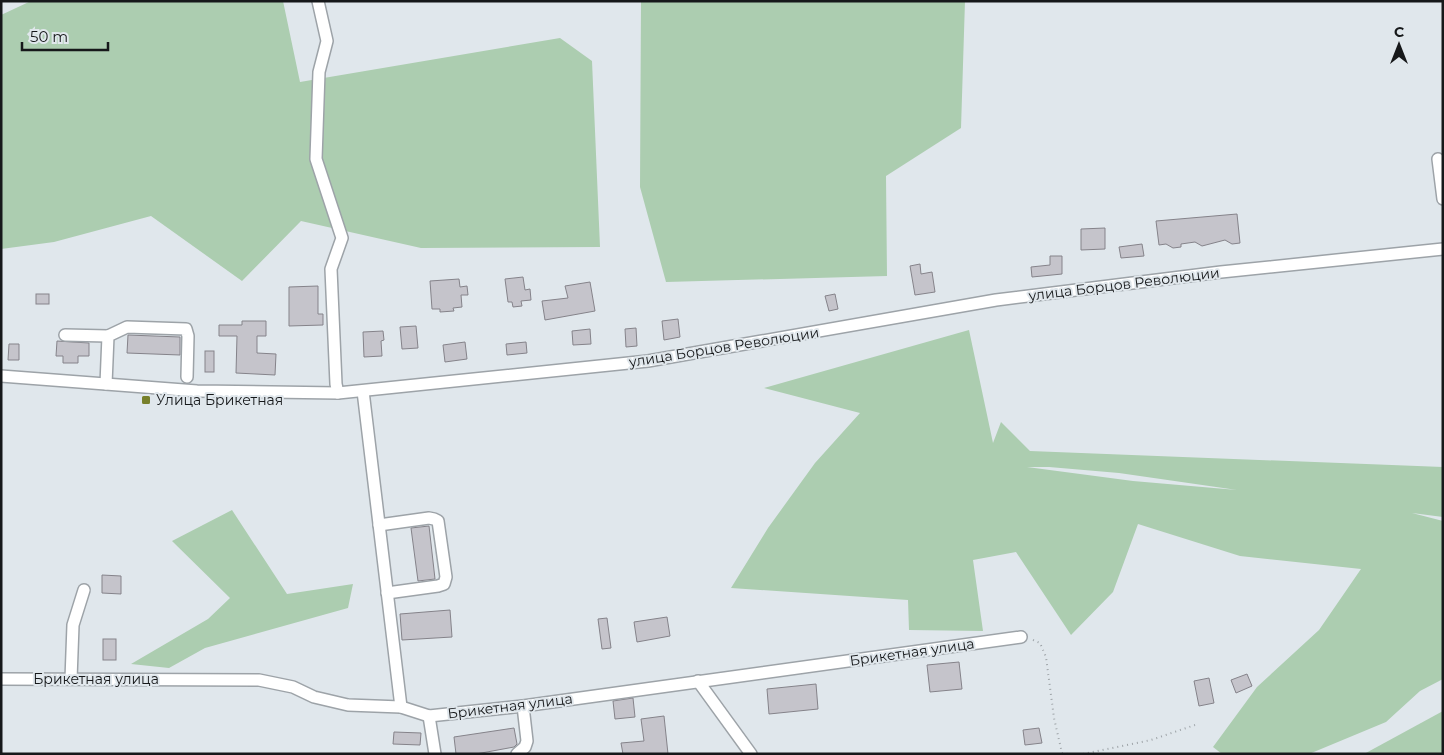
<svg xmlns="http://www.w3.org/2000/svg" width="1444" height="755" font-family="Montserrat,sans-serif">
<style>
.green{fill:#accdb0;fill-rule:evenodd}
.building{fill:#c5c4cb;stroke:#85838a}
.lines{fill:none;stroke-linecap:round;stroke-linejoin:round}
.minor-casing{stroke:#9da3a8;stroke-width:14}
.path{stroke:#9ea4a8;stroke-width:2;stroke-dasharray:1 4;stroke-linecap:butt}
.minor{stroke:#fff;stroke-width:11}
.poi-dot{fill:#78802b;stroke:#e0e7ec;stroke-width:2}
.labels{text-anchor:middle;stroke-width:4;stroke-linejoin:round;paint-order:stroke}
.street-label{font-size:14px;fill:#16181a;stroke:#e0e7ec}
.poi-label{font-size:14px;fill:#16181a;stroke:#e0e7ec;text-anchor:start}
</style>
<rect width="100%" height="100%" fill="#e0e7ec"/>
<g class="green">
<path d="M31,1H283L300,82L560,38L592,61L600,247L421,248L301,221L242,281L151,216L54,242L1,249V15Z"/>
<path d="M641,1H965L961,128L886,176L887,276L666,282L640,187Z"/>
<path d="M969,330L993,443L1001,422L1030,451L1443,467V517L1412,513L1443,521V679L1420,691L1386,722L1309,754H1222L1213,747L1257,687L1319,630L1361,569L1240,556L1138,524L1113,592L1071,635L1016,552L973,560L983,631L909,630L908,600L731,588L768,528L815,463L860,413L764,388ZM1027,467H1049L1119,473L1237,490L1133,481Z"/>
<path d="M232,510L287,594L353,584L348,608L205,648L169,668L131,664L208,619L230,598L172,541Z"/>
<path d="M1443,711V754H1364Z"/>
</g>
<g class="building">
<path d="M1237,214L1240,243L1232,244L1225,240L1202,246L1195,242L1181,244V247L1173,248L1166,244L1159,245L1156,221Z"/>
<path d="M1105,228V249L1081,250V229Z"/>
<path d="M1142,244L1144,256L1121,258L1119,247Z"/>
<path d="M1050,256H1062V274L1032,277L1031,267L1050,265Z"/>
<path d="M920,264L921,274L932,272L935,292L915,295L910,266Z"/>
<path d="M523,277L525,290L530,289L531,300L521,301L522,306L513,307L512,302H508L505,279Z"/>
<path d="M459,279L460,287L467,286L468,295H461L462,307L453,308L454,311L440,312V309H432L430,281Z"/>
<path d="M590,282L595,311L545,320L542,301L568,298L565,286Z"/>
<path d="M318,286V314H323V325L289,326V287Z"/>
<rect x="36" y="294" width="13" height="10"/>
<path d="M835,294L838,309L829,311L825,296Z"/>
<path d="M678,319L680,337L664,340L662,321Z"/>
<path d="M242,321H266V336H257V353L276,354L275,375L236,373L237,336H219V325H242Z"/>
<path d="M416,326L418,348L402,349L400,327Z"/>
<path d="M636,328L637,346L626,347L625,329Z"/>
<path d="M590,329L591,344L573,345L572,331Z"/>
<path d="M383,331L384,340L381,341L382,356L364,357L363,332Z"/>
<path d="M128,335L180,337V355L127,353Z"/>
<path d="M57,341L89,343V356H78V363H63V356H56Z"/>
<path d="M465,342L467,359L445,362L443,345Z"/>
<path d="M526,342L527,353L507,355L506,344Z"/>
<path d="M9,344H19V360H8Z"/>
<rect x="205" y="351" width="9" height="21"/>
<path d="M429,526L435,579L418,581L411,528Z"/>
<path d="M102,575L121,576V594L102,593Z"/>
<path d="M450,610L452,637L402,640L400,614Z"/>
<path d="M667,617L670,636L637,642L634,622Z"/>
<path d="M607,618L611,648L602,649L598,619Z"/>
<rect x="103" y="639" width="13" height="21"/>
<path d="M959,662L962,689L930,692L927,665Z"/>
<path d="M1247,674L1252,686L1236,693L1231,680Z"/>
<path d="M1209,678L1214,703L1199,706L1194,681Z"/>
<path d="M816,684L818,709L769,714L767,689Z"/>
<path d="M633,698L635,717L615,719L613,701Z"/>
<path d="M664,716L668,754H623L621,743L644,741L641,719Z"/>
<path d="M514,728L517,744L514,747L476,754H456L454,737Z"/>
<path d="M1039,728L1042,743L1025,745L1023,730Z"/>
<path d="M394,732L421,733L420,745L393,744Z"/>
</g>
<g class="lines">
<defs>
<g id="minor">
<path d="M318,1L327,41L319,72L316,159L342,238L331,269L336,384L338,393"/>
<path d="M1438,159L1443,199"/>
<path d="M65,335L108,336"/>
<path d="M1,376L197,391L338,393L648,361L996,300L1221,272L1443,249"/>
<path d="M106,384L108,336L127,327L186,329L188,336L187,377"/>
<path d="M363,391L401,707"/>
<path d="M379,525L429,518L434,519L438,521L446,577L444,584L438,586L387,593"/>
<path d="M1,679L259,680L293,687L314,697L348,705L401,707L429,716L523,706L1021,637"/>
<path d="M71,679L73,625L84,590"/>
<path d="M698,681L751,754"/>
<path d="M429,716L435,754"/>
<path d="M517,754L525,747L527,741L523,706"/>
</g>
</defs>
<use href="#minor" class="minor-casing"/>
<g class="path">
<path d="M1033,640L1040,643L1046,657L1054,718L1062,753L1068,754"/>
<path d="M1083,754L1151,740L1195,725"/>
</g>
<use href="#minor" class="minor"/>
</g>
<rect class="poi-dot" x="141" y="395" width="10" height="10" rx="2.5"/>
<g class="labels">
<g class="street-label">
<text transform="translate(1124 284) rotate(-7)" y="5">улица Борцов Революции</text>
<text transform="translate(724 347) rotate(-9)" y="5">улица Борцов Революции</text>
<text transform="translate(912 652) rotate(-8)" y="5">Брикетная улица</text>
<text x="96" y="684">Брикетная улица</text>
<text transform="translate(510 706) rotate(-7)" y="5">Брикетная улица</text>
</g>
<g class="poi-label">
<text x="156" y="405">Улица Брикетная</text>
</g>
</g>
<rect width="1444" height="755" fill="none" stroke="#16181a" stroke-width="5"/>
<g transform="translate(1399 45)" stroke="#e0e7ec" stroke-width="4" paint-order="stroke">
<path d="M0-4L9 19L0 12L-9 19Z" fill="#16181a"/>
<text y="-8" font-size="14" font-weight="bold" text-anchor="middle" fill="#16181a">С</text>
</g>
<path d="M22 42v8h86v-8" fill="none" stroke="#16181a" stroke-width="2.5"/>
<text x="30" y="42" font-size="15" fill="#16181a" stroke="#e0e7ec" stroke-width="4" paint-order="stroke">50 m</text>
</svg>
